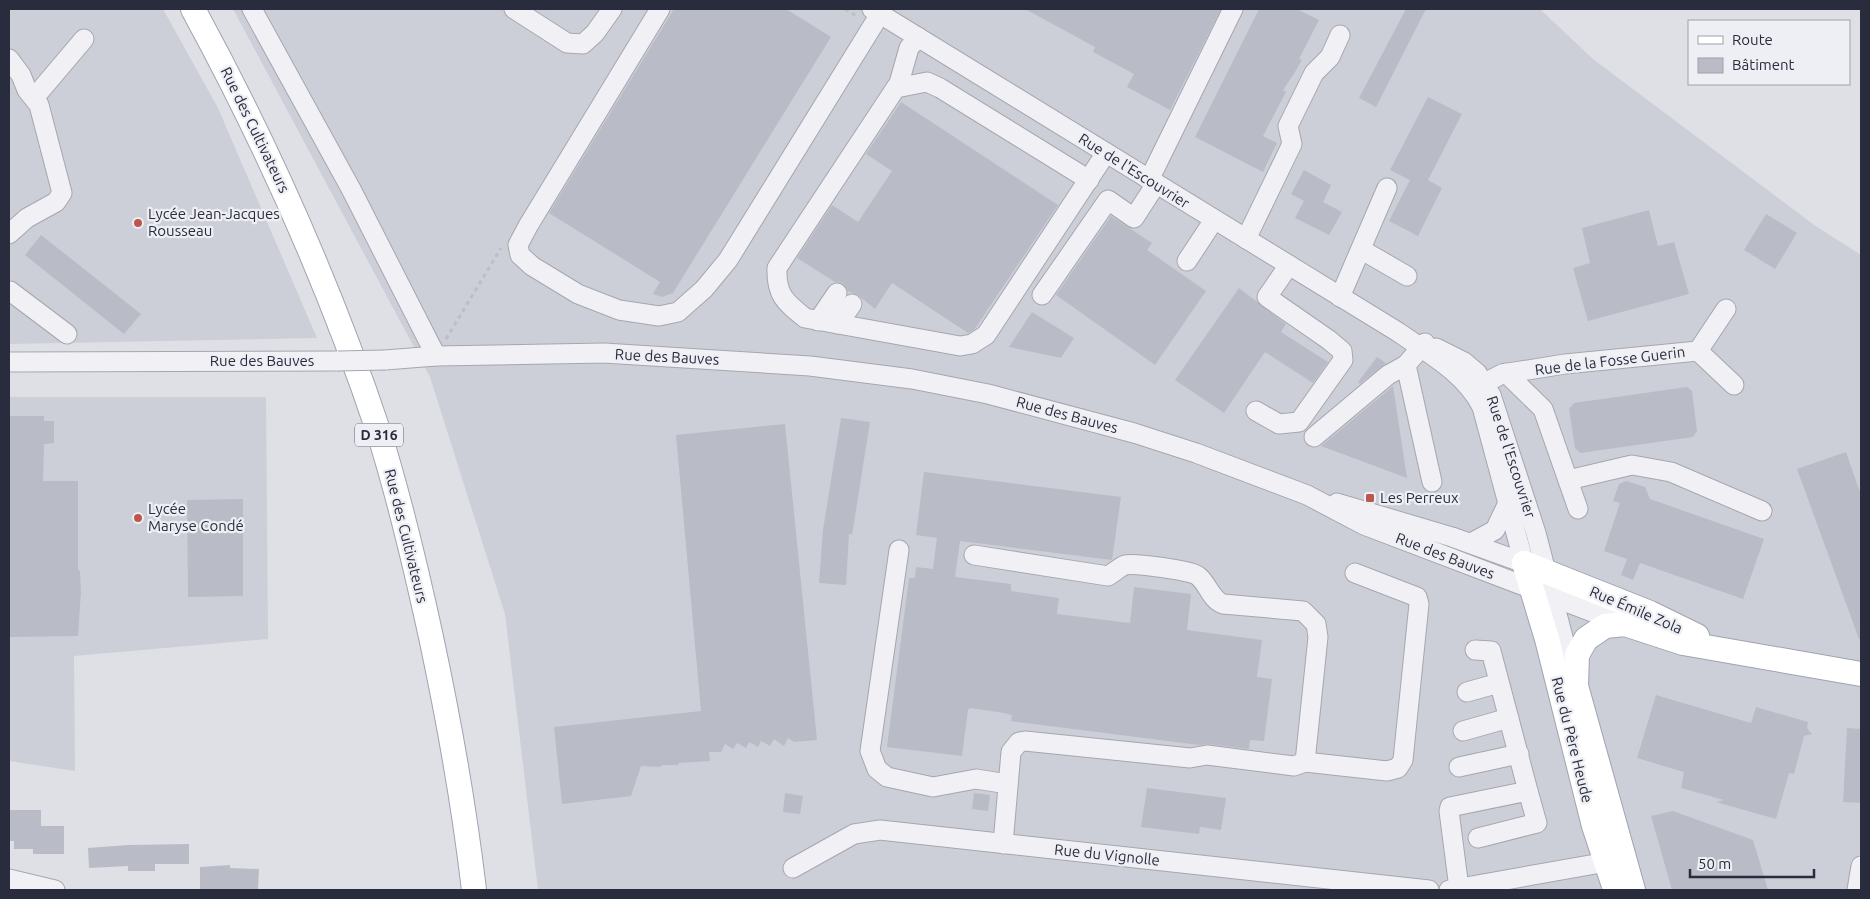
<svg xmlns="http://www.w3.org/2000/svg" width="1870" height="899" font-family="Ubuntu,sans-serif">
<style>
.built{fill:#cdcfd8}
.building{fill:#b9bbc6}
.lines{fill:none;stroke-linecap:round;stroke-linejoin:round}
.minor-casing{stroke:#a5a6b0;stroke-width:21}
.major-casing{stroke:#9fa3b1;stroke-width:26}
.path{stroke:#bdbec5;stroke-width:3;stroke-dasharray:4 4;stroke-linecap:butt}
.minor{stroke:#f1f1f5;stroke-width:19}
.major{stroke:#fff;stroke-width:24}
.minor-bridge-casing{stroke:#a5a6b0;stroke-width:21;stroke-linecap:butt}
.minor-bridge{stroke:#f1f1f5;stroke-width:19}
.poi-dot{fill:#bf554f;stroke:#eeeff4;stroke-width:2}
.labels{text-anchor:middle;stroke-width:4.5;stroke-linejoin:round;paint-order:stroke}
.shield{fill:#eeeff4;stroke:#646673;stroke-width:1}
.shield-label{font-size:14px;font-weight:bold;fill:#292c3c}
.street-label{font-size:15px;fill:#292c3c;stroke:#eeeff4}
.poi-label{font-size:15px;fill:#292c3c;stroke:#eeeff4;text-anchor:start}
</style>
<rect width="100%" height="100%" fill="#dfe0e6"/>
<g class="built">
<path d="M9,9H163L218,108L317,338L9,344Z"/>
<path d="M233,9H1540L1593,59L1817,227L1861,255V890H538L505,614L430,377Z"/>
<path d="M9,397H266L268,639L74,656L75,771L9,761Z"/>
</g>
<g class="building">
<path d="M674,9H786L831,37L673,293L662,297L653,294L660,282L549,213Z"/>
<path d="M1025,9H1221L1170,110L1127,87L1134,74L1093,52L1095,47Z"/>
<path d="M1259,9H1297L1319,20L1299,59L1302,60L1295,72L1283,90L1286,92L1263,136L1277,143L1263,172L1195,137Z"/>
<path d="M1406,9H1426L1376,107L1359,98Z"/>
<path d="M1428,97L1462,114L1428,180L1442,188L1418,236L1389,221L1410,180L1390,170Z"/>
<path d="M901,102L1058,205L974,330L968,333L892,283L875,309L858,295L848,291L843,283L835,282L797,258L832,205L858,222L892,171L866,154Z"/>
<path d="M1304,170L1331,185L1323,202L1342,212L1329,235L1295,218L1304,201L1291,194Z"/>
<path d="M1649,210L1658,246L1674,242L1689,294L1588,321L1573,268L1590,263L1582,228Z"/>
<path d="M1766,214L1797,233L1775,269L1744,250Z"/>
<path d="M1111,216L1152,243L1147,250L1206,291L1155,365L1056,295Z"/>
<path d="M41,235L141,314L124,334L25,255Z"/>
<path d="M1239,288L1286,324L1281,332L1328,362L1313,383L1265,352L1224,413L1175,380Z"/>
<path d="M1032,312L1074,338L1061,358L1009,347Z"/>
<path d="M1377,357L1386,363L1360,384L1358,382Z"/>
<path d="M1393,386L1407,478L1321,446Z"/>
<path d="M1687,387L1692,391L1697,431L1693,437L1580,453L1575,448L1569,409L1574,403Z"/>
<path d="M9,416H44V421H54V443L44,444L43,481H78V570L80,571L81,591L78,636L9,637Z"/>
<path d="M841,418L870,422L852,535L849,534L846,585L819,583L823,530Z"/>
<path d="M785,424L817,740L794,742L788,738L784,746L774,739L770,746L761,741L758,747L749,742L746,748L737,743L733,749L725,744L721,752H709L710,761L679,763L678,765H662L660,767L641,766L631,796L562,804L554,727L701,711L676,435Z"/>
<path d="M1846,452L1861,495V638L1859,639L1797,469Z"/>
<path d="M924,472L1121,497L1112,560L960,541L955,577L1011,584V591L1059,598L1057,614L1130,623L1134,587L1191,594L1187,630L1262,640L1257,677L1272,679L1264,741L1250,740L1249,749L1208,744L1199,745L1011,721L1012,715L1004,713L970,708L968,710L962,756L887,747L909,578H915L916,567L933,569L937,538L916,535Z"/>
<path d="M1626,481L1645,487L1650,499L1764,539L1743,599L1640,563L1633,580L1621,575L1627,559L1604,551L1620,503L1613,501L1619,484Z"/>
<path d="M243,499V596L188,597L187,500Z"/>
<path d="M1656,695L1751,723L1756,707L1808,722L1807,728L1812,734L1804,736L1794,774L1789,773L1776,819L1716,802L1724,800L1681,788L1684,772L1637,758Z"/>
<path d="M1847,728L1861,729V803L1843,802Z"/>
<path d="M1147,788L1226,798L1221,830L1200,827L1199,834L1141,827Z"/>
<path d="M785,793L803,796L800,814L783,812Z"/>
<path d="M974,793L990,795L988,811L972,809Z"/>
<path d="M9,810H41V826H64V854H33V849H14V841H9Z"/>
<path d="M1673,811L1753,840L1768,890H1672L1651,816Z"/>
<path d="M189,844V864H155V871H128V866L89,868L88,848L128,845Z"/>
<path d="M230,865V868L259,869L258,890H200V867Z"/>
</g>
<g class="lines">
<defs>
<g id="minor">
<path d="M252,9L351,189L436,356"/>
<path d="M514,9L567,43L583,44L595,33L612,9"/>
<path d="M660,9L528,226L518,245L520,255L532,266L578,294L619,310L659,316L678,312L704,289L728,260L880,14"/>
<path d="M872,9L1398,332C1428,353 1465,373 1482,407L1524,563"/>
<path d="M918,37L909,48L899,83L777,268C776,295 785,302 805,318L960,346L972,344L986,335L1106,153"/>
<path d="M9,59L21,75L27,90L39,105L62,193L56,202L27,218L9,234"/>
<path d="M896,88L927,82L940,88L1089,180"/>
<path d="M34,98L84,39"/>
<path d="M1149,180L1233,9"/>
<path d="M1246,239L1292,144L1288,126L1314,73L1330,57L1340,35"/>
<path d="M1362,250L1407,276"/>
<path d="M1187,261L1214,220"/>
<path d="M9,293L10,291L67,334"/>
<path d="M1042,295L1108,200L1134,218L1156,184"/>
<path d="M1340,297L1387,188"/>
<path d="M818,321L837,293"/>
<path d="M838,324L852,304"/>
<path d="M1425,343L1406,365L1432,482"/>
<path d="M1436,348L1464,362L1477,373L1491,395L1536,533L1573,676"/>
<path d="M1698,351L1734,385"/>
<path d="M385,360L436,356L604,353L810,366L912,379L988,394L1134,433L1196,453L1307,495L1364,525L1624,624"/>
<path d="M9,362L338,361"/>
<path d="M1506,373L1543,409L1578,509"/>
<path d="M1475,388L1502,374L1565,364L1698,351L1726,309"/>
<path d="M1256,411L1279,424L1299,422L1343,360L1342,351L1329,340L1267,297L1289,265"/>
<path d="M1314,437L1388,375L1406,365"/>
<path d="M1568,480L1632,465L1671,472L1762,511"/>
<path d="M1337,503L1452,537L1524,563"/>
<path d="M1471,543L1495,530L1508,503"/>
<path d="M899,550L870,751L877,769L887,777L933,787L976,779L1008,784"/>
<path d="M974,555L1108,576C1113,573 1120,567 1125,565C1134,563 1191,570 1198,576C1209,585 1210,599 1223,604L1303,611L1316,624L1318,637L1305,762"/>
<path d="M1467,692L1499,683"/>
<path d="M1463,731L1509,718"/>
<path d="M1459,767L1519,754"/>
<path d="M1478,838L1537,823L1528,791"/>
<path d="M1003,844L1011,752L1019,742L1025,741L1190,758L1207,755L1294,766L1305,762L1387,771L1398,768L1403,760L1419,604L1417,597L1355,573"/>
<path d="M793,868L854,834L880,830L1429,890"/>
<path d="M9,879L55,890"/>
<path d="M1459,888L1449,811L1450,807L1528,791L1491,651L1475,650"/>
<path d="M1449,890L1618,860"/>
<path d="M1857,890L1861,866"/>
</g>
<g id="major">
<path d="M193,9C267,145 330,286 379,433C400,500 416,568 431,637C449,721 464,805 474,890"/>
<path d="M1524,563L1547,639L1594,826L1615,889"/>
<path d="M1524,563L1650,613L1697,636"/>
<path d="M1633,890L1576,686L1577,655L1586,639L1605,626L1625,624L1683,643L1861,674"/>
</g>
</defs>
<use href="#minor" class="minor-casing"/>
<use href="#major" class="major-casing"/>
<g class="path">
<path d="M845,9L857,16"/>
<path d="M446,339L501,248"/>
</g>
<use href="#minor" class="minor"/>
<use href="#major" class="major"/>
<defs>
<path id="minor-bridge" d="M338,361L385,360"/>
</defs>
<use href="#minor-bridge" class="minor-bridge-casing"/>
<use href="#minor-bridge" class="minor-bridge"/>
</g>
<g class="poi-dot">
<circle cx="138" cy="223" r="5"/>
<rect x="1365" y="493" width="10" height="10" rx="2.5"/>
<circle cx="138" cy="518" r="5"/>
</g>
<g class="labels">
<rect class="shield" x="355" y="423.5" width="48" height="23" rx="4"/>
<g class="shield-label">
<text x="379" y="440">D 316</text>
</g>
<g class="street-label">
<text transform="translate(255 130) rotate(64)" y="5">Rue des Cultivateurs</text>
<text transform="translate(1134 171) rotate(32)" y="5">Rue de l'Escouvrier</text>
<text transform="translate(667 357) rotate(3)" y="5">Rue des Bauves</text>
<text x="262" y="366">Rue des Bauves</text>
<text transform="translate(1610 361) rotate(-7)" y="5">Rue de la Fosse Guerin</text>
<text transform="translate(1067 415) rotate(15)" y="5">Rue des Bauves</text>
<text transform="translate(1511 457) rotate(72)" y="5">Rue de l'Escouvrier</text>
<text transform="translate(406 536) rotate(76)" y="5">Rue des Cultivateurs</text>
<text transform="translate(1445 556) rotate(21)" y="5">Rue des Bauves</text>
<text transform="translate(1636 610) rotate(23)" y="5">Rue Émile Zola</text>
<text transform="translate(1572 740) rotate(76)" y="5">Rue du Père Heude</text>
<text transform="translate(1107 855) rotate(6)" y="5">Rue du Vignolle</text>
</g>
<g class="poi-label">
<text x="148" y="219">Lycée Jean-Jacques<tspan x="148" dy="17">Rousseau</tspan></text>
<text x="1380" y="503">Les Perreux</text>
<text x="148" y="514">Lycée<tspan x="148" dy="17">Maryse Condé</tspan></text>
</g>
</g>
<rect width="1870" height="899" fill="none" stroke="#292c3c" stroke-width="20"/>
<rect x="1688" y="20" width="162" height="65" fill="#eeeff4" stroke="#9fa1aa"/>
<rect x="1698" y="36" width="25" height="8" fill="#ffffff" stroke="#9fa1aa"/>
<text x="1732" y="45" font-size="15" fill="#292c3c">Route</text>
<rect x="1698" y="58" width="25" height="15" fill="#b9bbc6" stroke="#9fa1aa"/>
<text x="1732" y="70" font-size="15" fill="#292c3c">Bâtiment</text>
<path d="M1690 869v8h124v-8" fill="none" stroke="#292c3c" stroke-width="2.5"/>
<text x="1698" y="869" font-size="15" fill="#292c3c" stroke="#eeeff4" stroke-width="4" paint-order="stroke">50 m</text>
</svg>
